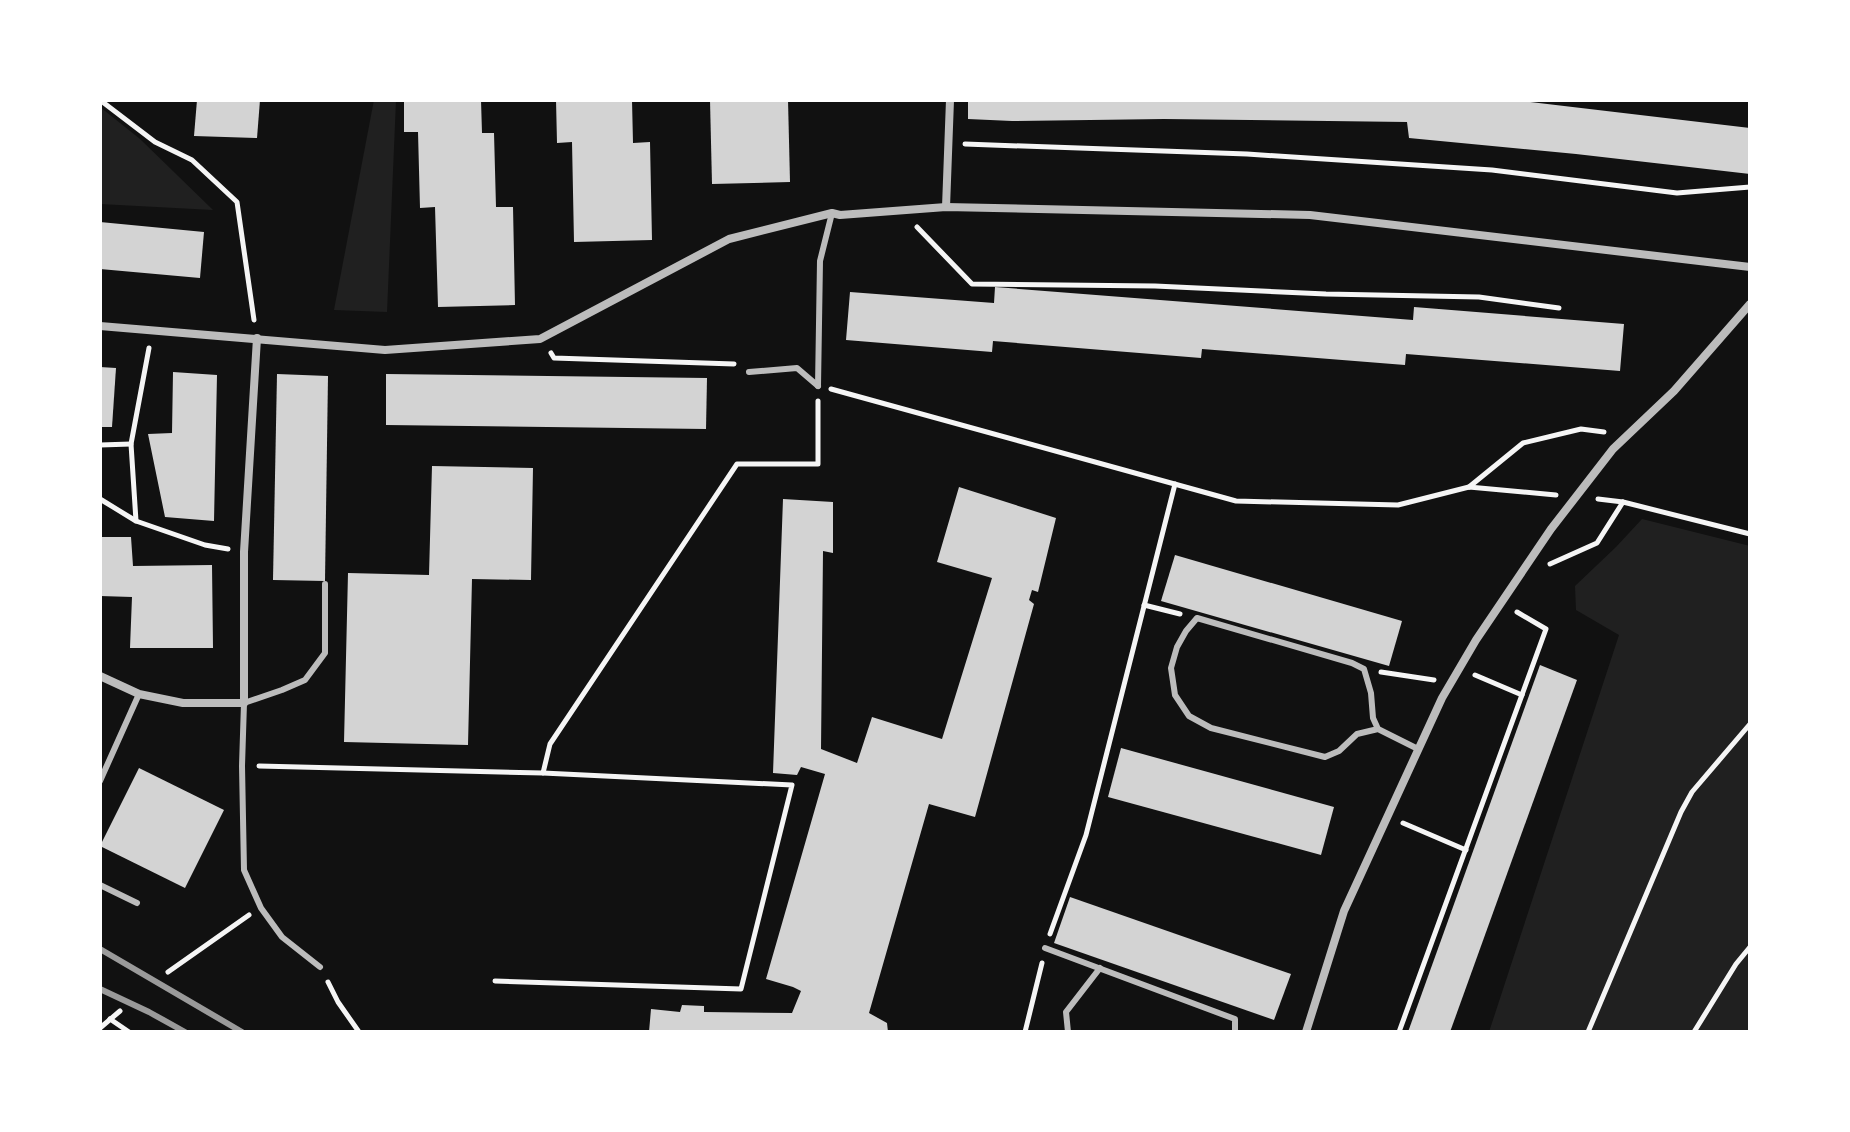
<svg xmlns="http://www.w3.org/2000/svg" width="1850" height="1132" font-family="'PT Sans Narrow',sans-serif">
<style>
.green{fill:#202020}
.building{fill:#d3d3d3}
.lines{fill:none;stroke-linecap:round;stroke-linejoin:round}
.path{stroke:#f5f5f5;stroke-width:5}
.service{stroke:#bcbcbc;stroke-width:6}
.minor{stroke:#bcbcbc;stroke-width:8}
.rail{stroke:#9a9a9a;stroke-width:6}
</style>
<rect width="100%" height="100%" fill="#111"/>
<g class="green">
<path d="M374,100H396L387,312L334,310Z"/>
<path d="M100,107L140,139L213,210L100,204Z"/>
<path d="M1642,519L1750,546V1032H1489L1619,635L1576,610L1575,586L1616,547Z"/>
</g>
<g class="building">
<path d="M197,100H260L257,138L194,136Z"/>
<path d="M404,100H481L482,133H494L496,207H513L515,305L438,307L435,207L420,208L418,132H404Z"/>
<path d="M556,100H632L633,143L650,142L652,240L574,242L572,142L557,143Z"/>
<path d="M710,100H788L790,182L712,184Z"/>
<path d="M968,100H1513L1750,128V174L1576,154L1409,138L1407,122L1164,119L1012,121L968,119Z"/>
<path d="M100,222L204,232L200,278L100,269Z"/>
<path d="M995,287L1413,320L1414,307L1624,324L1620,371L1406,354L1405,365L1202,349L1201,358L993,341L992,352L846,340L850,292L994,303Z"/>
<path d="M100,367L116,368L112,427H100Z"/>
<path d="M173,372L217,375L214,521L165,517L148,434L172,433Z"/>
<path d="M277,374L328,376L325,581L273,580Z"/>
<path d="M386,374L707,378L706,429L386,425Z"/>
<path d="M432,466L533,468L531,580L472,579L468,745L344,742L348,573L429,575Z"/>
<path d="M959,487L1056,518L1038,592L1032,590L1029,600L1034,604L975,817L929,804L869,1013L887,1023L888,1032H649L651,1009L680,1012L682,1005L704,1006V1012L792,1013L801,991L793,987L766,979L825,774L801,767L797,775L773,773L783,499L833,502V553L823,551L821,749L857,763L872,717L942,739L992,578L937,562Z"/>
<path d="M100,537H131L133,566L212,565L213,648H130L132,597L100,596Z"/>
<path d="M1175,555L1402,621L1389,666L1161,601Z"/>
<path d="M1540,665L1577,680L1450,1032H1408Z"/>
<path d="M1121,748L1334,807L1321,855L1108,797Z"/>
<path d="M139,768L224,810L185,888L100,846Z"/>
<path d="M1070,897L1291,974L1274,1020L1054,943Z"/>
</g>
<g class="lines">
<g class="path">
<path d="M100,100L155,142L192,160L237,202L254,320"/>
<path d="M965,144L1247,154L1492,170L1677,193L1750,187"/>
<path d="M917,227L972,284L1155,286L1326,294L1479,297L1559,308"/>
<path d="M551,353L554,358L734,364"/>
<path d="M831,389L1236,501L1398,505L1469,487L1556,495"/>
<path d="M100,445L131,444"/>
<path d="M1469,487L1523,443L1581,429L1604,432"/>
<path d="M100,499L136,521L205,545L228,549"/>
<path d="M1598,499L1623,502L1750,534"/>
<path d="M136,521L131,444L149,348"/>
<path d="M1550,564L1597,543L1623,502"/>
<path d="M1144,605L1180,614"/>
<path d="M1381,672L1434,680"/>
<path d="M1475,675L1522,695"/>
<path d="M259,766L543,773L550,744L737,464H818V401"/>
<path d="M1403,823L1466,850"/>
<path d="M1050,934L1086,835L1175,484"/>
<path d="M168,972L249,915"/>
<path d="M495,981L741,989L792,785L543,773"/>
<path d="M328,982L338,1002L359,1032"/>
<path d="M110,1019L129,1032"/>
<path d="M100,1028L120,1011"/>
<path d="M1025,1032L1042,963"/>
<path d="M1399,1032L1546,629L1517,612"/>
<path d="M1588,1032L1681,812L1692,792L1750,724"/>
<path d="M1694,1032L1736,964L1750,947"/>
</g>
<g class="service">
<path d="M749,372L797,368L818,386"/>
<path d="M818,386L820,261L832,213"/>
<path d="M1378,729L1357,734L1339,751L1325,757L1211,728L1189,716L1175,695L1171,668L1177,647L1186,631L1197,618L1352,663L1364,669L1371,693L1373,718L1378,729L1418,749"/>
<path d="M100,781L139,694"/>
<path d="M100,885L137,903"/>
<path d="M1045,948L1235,1019V1032"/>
<path d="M320,967L282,937L261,908L244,870L242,766L244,703L282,690L305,680L325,653V584"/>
<path d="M1068,1032L1066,1012L1100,968"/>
</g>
<g class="minor">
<path d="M946,207L950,100"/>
<path d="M100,326L385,350L540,339L729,239L832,213L840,215L946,207L1310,215L1750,267"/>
<path d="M100,676L139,694L183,703H244V552L257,338"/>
<path d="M1306,1032L1344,911L1442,698L1476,640L1551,529L1613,449L1674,391L1750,304"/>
</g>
<g class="rail">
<path d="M100,949L242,1032"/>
<path d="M100,989L149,1012L185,1032"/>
</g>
</g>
<rect width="1850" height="1132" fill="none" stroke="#ffffff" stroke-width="204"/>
</svg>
